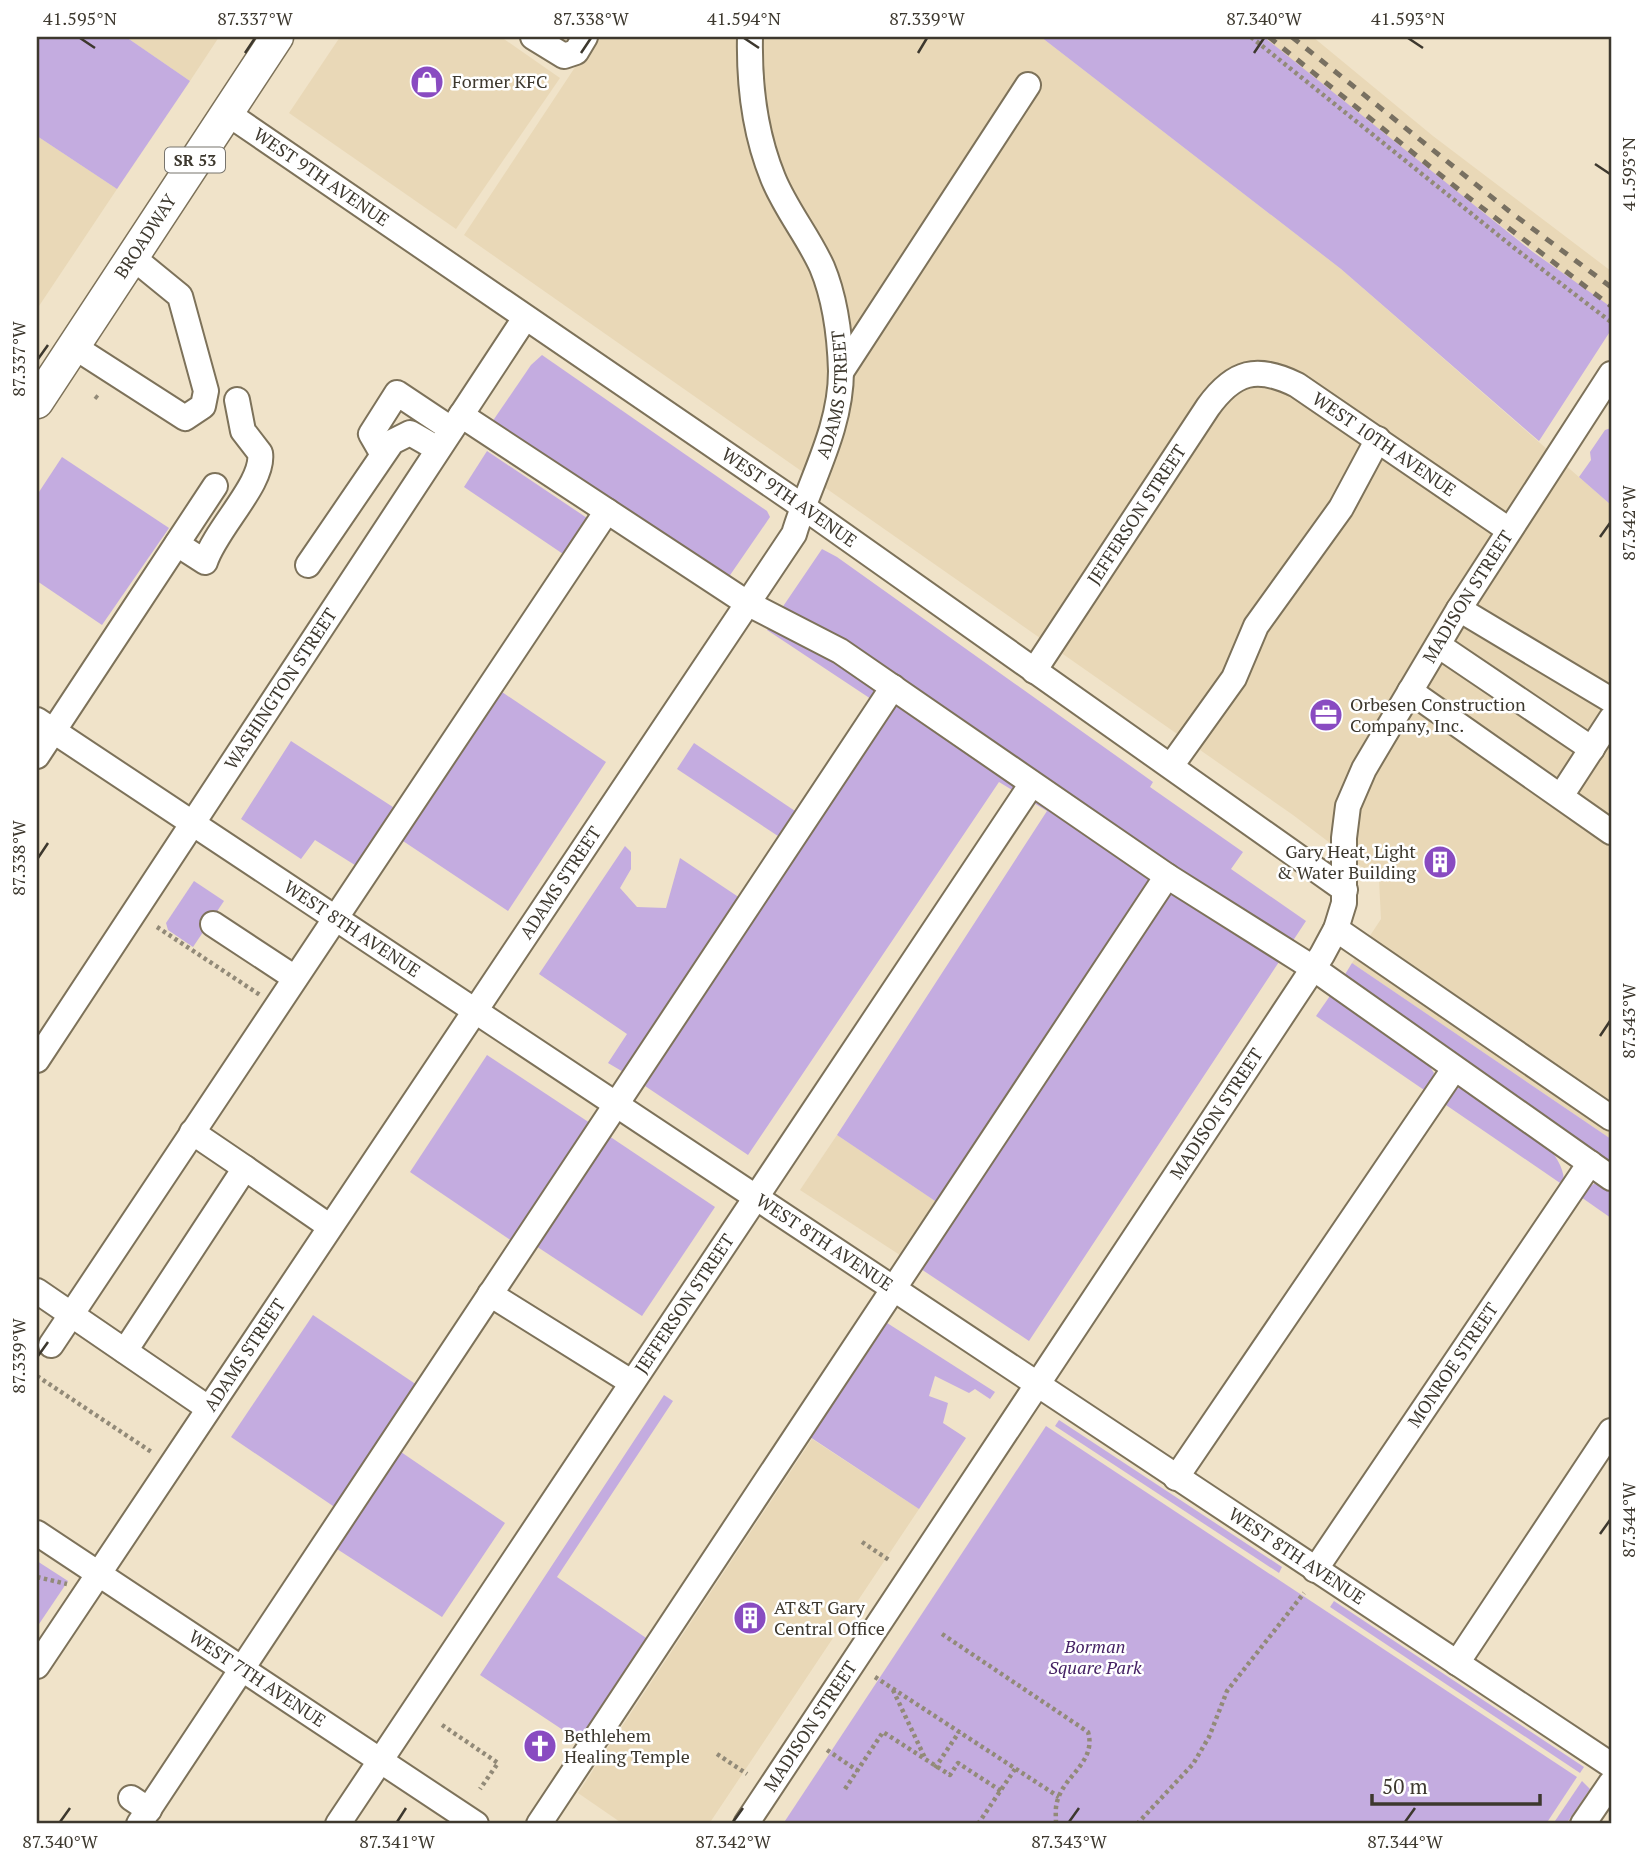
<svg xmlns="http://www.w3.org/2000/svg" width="1648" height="1861" font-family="'PT Serif',serif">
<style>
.built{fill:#e9d8b7}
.green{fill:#c4ace0}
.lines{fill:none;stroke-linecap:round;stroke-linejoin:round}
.minor-casing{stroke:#7d725a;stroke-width:28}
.major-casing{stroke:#7d725a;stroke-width:35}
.path{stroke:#928a78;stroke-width:4.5;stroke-dasharray:3.5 3.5;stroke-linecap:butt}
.minor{stroke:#fff;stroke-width:24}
.major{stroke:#fff;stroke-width:32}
.rail{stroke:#787061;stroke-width:5;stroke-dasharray:9 9;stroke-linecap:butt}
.ticks{fill:none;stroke:#3d382e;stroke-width:2.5}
.labels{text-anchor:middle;stroke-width:5;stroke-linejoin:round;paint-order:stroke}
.shield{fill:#fff;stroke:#77746d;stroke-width:2}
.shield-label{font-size:16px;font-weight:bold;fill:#3d382e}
.poi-label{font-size:18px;fill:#3d382e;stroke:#fff;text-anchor:start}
.street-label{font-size:18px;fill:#3d382e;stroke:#fff}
.park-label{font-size:18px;font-style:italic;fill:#452164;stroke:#fff}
.neatline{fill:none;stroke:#3d382e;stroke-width:2.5}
.ticks-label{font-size:18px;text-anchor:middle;fill:#3d382e}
</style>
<rect width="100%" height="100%" fill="#f0e3c9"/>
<g class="built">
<path d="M126,37H219L190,81Z"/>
<path d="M340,37H501L560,78L456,229L289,113Z"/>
<path d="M595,37H1041L1341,269L1611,505V1139L1352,963L1381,919L1379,880L1293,815L464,235Z"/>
<path d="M1264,37H1313L1433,136L1611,271V311L1359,116Z"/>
<path d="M37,136L117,189L37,309Z"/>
<path d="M837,1135L938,1203L903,1257L800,1190Z"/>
<path d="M812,1439L919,1509L709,1824H623L578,1793Z"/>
</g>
<g class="green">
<path d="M37,37H126L190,81L117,189L37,136Z"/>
<path d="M1041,37H1264L1533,252L1611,307V330L1539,441L1341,269Z"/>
<path d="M542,355L767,511L770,517L726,581L490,425L531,365Z"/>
<path d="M1611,428V505L1579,477L1591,460L1590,452L1605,430Z"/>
<path d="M487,451L590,520L566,556L464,487Z"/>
<path d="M62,457L169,528L102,625L37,581V495Z"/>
<path d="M822,549L837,557L1153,782L1150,787L1243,852L1231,869L1306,921L1029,1341L921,1269L938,1203L837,1135L1047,811L999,782L748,1155L645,1086L892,709L871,699L767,630Z"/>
<path d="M502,692L606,762L508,911L403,841Z"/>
<path d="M291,741L396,809L358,867L315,840L301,859L241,819Z"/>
<path d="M694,743L798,813L781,838L677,769Z"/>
<path d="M625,846L631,852V869L620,888L637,907L666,908L680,858L740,898L625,1073L608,1063L627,1034L539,974Z"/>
<path d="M194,881L224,901L193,947L168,930L166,923Z"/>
<path d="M1352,963L1611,1139V1168L1344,976Z"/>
<path d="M1332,993L1428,1064L1434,1073L1427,1092L1316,1016Z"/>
<path d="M487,1055L590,1123L512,1241L410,1172Z"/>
<path d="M1459,1087C1469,1089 1541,1137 1547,1145C1555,1155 1567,1172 1563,1185L1443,1103Z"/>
<path d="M609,1136L715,1207L642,1316L536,1246Z"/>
<path d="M1595,1183L1611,1185V1218L1578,1195Z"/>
<path d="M313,1315L417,1385L336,1508L231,1437Z"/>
<path d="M884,1321L995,1392L990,1399L975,1389L969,1393L935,1376L929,1396L948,1403L943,1423L966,1438L919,1509L807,1435Z"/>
<path d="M664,1395L673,1401L557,1577L652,1642L584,1744L480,1675Z"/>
<path d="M1059,1420L1282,1567L1279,1573L1055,1426Z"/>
<path d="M1046,1426L1577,1777L1546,1824H783Z"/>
<path d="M401,1452L505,1523L442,1617L337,1549Z"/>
<path d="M37,1561L68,1581L37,1627Z"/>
<path d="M1334,1601L1584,1767L1580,1773L1330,1607Z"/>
<path d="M1582,1781L1590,1789L1566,1824H1553Z"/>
</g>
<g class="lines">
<defs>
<g id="minor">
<path d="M533,37L564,56L576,52L585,37"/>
<path id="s1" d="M227,113L802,506L1345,890"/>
<path d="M73,346L185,418L203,406L206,391L180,296L131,256"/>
<path d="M841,372L1028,85"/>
<path d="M461,415L747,603L840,651L1167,876L1313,968L1611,1178"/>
<path d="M382,453L371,434L397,393L451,429"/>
<path d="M177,544L205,562C216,528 265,482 260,453L243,431L237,400"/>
<path d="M308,565L392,442L410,433L438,449"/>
<path d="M1459,609L1611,700"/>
<path d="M1438,645L1592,749"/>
<path id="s2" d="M1034,671L1208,407C1234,371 1257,365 1297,385L1509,530"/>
<path d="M1410,691L1611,832"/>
<path id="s3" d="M37,720L1611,1765"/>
<path d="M37,756L215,486"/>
<path d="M1171,766L1234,678L1256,626L1341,508L1378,439"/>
<path d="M1561,796L1611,719"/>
<path d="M213,924L295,978"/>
<path d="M1336,929L1611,1118"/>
<path id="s4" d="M37,1060L525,318"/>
<path d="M192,1132L245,1168"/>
<path d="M37,1291L208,1408"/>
<path d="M490,1294L631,1382"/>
<path d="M51,1345L607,511"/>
<path d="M125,1351L245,1168L329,1226"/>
<path d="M1176,1478L1454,1069"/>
<path id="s5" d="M37,1533L476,1824"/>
<path id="s6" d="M1315,1570L1590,1163"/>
<path d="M1457,1663L1611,1431"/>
<path id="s7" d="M37,1666L794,534C810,480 841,430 841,371C840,338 835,298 822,267C808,236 786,210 773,178C755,134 749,84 750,37"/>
<path d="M131,1798L149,1810"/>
<path d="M139,1824L893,687"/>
<path id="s8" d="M338,1824L1031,785"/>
<path d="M539,1824L1167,876"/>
<path id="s9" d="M746,1824L1322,955L1336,929L1344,903V838L1348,806L1364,769L1459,609L1611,374"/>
<path d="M1583,1824L1611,1783"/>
</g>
<g id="major">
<path id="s10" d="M37,402L277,37"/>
</g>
</defs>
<use href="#minor" class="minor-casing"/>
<use href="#major" class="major-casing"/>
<g class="path">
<path d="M1251,37L1513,247L1611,322"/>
<path d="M95,396L100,400"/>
<path d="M157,927L260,995"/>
<path d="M37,1376L153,1453"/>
<path d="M862,1542L889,1560"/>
<path d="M37,1577L67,1584"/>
<path d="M942,1634L1088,1732C1097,1762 1063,1776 1057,1802C1055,1809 1056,1817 1056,1824"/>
<path d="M875,1677L1059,1797"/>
<path d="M893,1690L925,1758"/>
<path d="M442,1725L498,1763L480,1789"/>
<path d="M827,1750L858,1771"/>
<path d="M717,1754L747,1774"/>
<path d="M935,1768L959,1732"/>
<path d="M845,1789L883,1732L950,1775L958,1763L1001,1791"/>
<path d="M978,1824L1015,1769"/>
<path d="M1137,1824L1193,1764L1209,1737L1227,1691L1304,1593"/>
</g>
<use href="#minor" class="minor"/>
<use href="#major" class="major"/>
<g class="rail">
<path d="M1269,37L1468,197L1611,306"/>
<path d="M1292,37L1509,211L1611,287"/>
</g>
</g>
<path class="ticks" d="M80,38L95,48M744,38L759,48M1408,38L1423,48M245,53L255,38M581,53L591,38M918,53L927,38M1254,53L1264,38M1595,164L1610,174M38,359L48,345M1600,537L1610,523M38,858L48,843M1600,1036L1610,1021M38,1356L48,1342M1600,1534L1610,1520M60,1822L70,1808M397,1822L406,1808M733,1822L743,1808M1069,1822L1079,1808M1405,1822L1415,1808"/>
<defs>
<symbol id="shop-disc" viewBox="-11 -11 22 22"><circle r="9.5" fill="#894bc1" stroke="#fff"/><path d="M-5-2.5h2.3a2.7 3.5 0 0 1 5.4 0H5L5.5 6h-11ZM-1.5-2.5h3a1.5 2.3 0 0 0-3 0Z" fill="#fff"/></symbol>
<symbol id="office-disc" viewBox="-11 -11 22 22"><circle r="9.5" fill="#894bc1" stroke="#fff"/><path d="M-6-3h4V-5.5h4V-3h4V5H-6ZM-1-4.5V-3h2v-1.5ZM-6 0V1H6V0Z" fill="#fff"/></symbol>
<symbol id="building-disc" viewBox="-11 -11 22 22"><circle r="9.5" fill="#894bc1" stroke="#fff"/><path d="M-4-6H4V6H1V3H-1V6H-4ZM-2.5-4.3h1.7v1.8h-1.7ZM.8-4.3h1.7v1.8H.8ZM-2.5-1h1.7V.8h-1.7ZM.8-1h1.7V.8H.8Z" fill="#fff"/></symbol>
<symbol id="church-disc" viewBox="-11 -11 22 22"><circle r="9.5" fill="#894bc1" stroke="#fff"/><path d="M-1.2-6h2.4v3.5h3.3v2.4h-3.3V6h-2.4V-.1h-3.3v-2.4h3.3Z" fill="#fff"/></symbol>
</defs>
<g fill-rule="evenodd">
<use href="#shop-disc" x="408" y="63" width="38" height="38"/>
<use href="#office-disc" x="1307" y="696" width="38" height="38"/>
<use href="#building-disc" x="1421" y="843" width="38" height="38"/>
<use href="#building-disc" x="731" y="1599" width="38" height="38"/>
<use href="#church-disc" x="521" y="1727" width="38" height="38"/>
</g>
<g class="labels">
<rect class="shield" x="165" y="147.5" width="60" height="25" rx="5"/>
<g class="shield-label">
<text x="195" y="166">SR 53</text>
</g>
<g class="poi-label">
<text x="452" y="88">Former KFC</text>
<text x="1350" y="711">Orbesen Construction<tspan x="1350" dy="21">Company, Inc.</tspan></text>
<text x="1416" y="858" text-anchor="end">Gary Heat, Light<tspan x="1416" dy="21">&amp; Water Building</tspan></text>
<text x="774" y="1614">AT&amp;T Gary<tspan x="774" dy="21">Central Office</tspan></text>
<text x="564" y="1742">Bethlehem<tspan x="564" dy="21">Healing Temple</tspan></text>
</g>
<g class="street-label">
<text dy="6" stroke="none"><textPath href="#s1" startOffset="114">WEST 9TH AVENUE</textPath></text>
<text dy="6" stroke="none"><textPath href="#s10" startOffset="198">BROADWAY</textPath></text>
<text dy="6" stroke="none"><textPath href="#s7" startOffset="1508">ADAMS STREET</textPath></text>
<text dy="6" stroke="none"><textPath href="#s2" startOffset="525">WEST 10TH AVENUE</textPath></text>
<text dy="6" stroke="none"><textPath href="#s1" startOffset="681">WEST 9TH AVENUE</textPath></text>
<text dy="6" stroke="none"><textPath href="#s2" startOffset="187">JEFFERSON STREET</textPath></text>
<text dy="6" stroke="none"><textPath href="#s9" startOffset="1438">MADISON STREET</textPath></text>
<text dy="6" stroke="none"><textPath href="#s4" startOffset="444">WASHINGTON STREET</textPath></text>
<text dy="6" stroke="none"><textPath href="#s7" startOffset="942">ADAMS STREET</textPath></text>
<text dy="6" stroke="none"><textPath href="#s3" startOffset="378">WEST 8TH AVENUE</textPath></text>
<text dy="6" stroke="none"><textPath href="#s9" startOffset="852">MADISON STREET</textPath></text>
<text dy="6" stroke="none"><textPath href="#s3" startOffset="945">WEST 8TH AVENUE</textPath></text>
<text dy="6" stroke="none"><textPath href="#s8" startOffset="625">JEFFERSON STREET</textPath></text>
<text dy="6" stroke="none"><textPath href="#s7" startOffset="374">ADAMS STREET</textPath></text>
<text dy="6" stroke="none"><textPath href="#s6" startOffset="247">MONROE STREET</textPath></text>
<text dy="6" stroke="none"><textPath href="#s3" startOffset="1512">WEST 8TH AVENUE</textPath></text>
<text dy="6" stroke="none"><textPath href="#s5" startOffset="264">WEST 7TH AVENUE</textPath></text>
<text dy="6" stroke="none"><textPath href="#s9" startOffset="117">MADISON STREET</textPath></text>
</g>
<g class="park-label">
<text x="1095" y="1653">Borman<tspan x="1095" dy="21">Square Park</tspan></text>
</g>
</g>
<rect width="1648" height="1861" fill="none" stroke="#ffffff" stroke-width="77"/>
<path d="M1372 1794v10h168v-10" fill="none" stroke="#3d382e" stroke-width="3.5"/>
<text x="1382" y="1794" font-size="21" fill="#3d382e" stroke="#ffffff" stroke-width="5" paint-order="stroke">50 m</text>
<rect x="38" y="38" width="1572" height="1784" class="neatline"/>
<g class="ticks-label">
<text x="80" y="25">41.595°N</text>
<text x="255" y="25">87.337°W</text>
<text x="591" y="25">87.338°W</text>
<text x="744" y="25">41.594°N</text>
<text x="927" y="25">87.339°W</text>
<text x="1264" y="25">87.340°W</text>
<text x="1408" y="25">41.593°N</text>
<text transform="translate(1629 174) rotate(-90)" y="6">41.593°N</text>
<text transform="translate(19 359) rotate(-90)" y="6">87.337°W</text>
<text transform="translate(1629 523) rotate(-90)" y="6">87.342°W</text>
<text transform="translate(19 858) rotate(-90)" y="6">87.338°W</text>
<text transform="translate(1629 1021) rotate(-90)" y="6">87.343°W</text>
<text transform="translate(19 1356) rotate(-90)" y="6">87.339°W</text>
<text transform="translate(1629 1520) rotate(-90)" y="6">87.344°W</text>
<text x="60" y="1848">87.340°W</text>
<text x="397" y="1848">87.341°W</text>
<text x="733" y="1848">87.342°W</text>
<text x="1069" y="1848">87.343°W</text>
<text x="1405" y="1848">87.344°W</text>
</g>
</svg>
